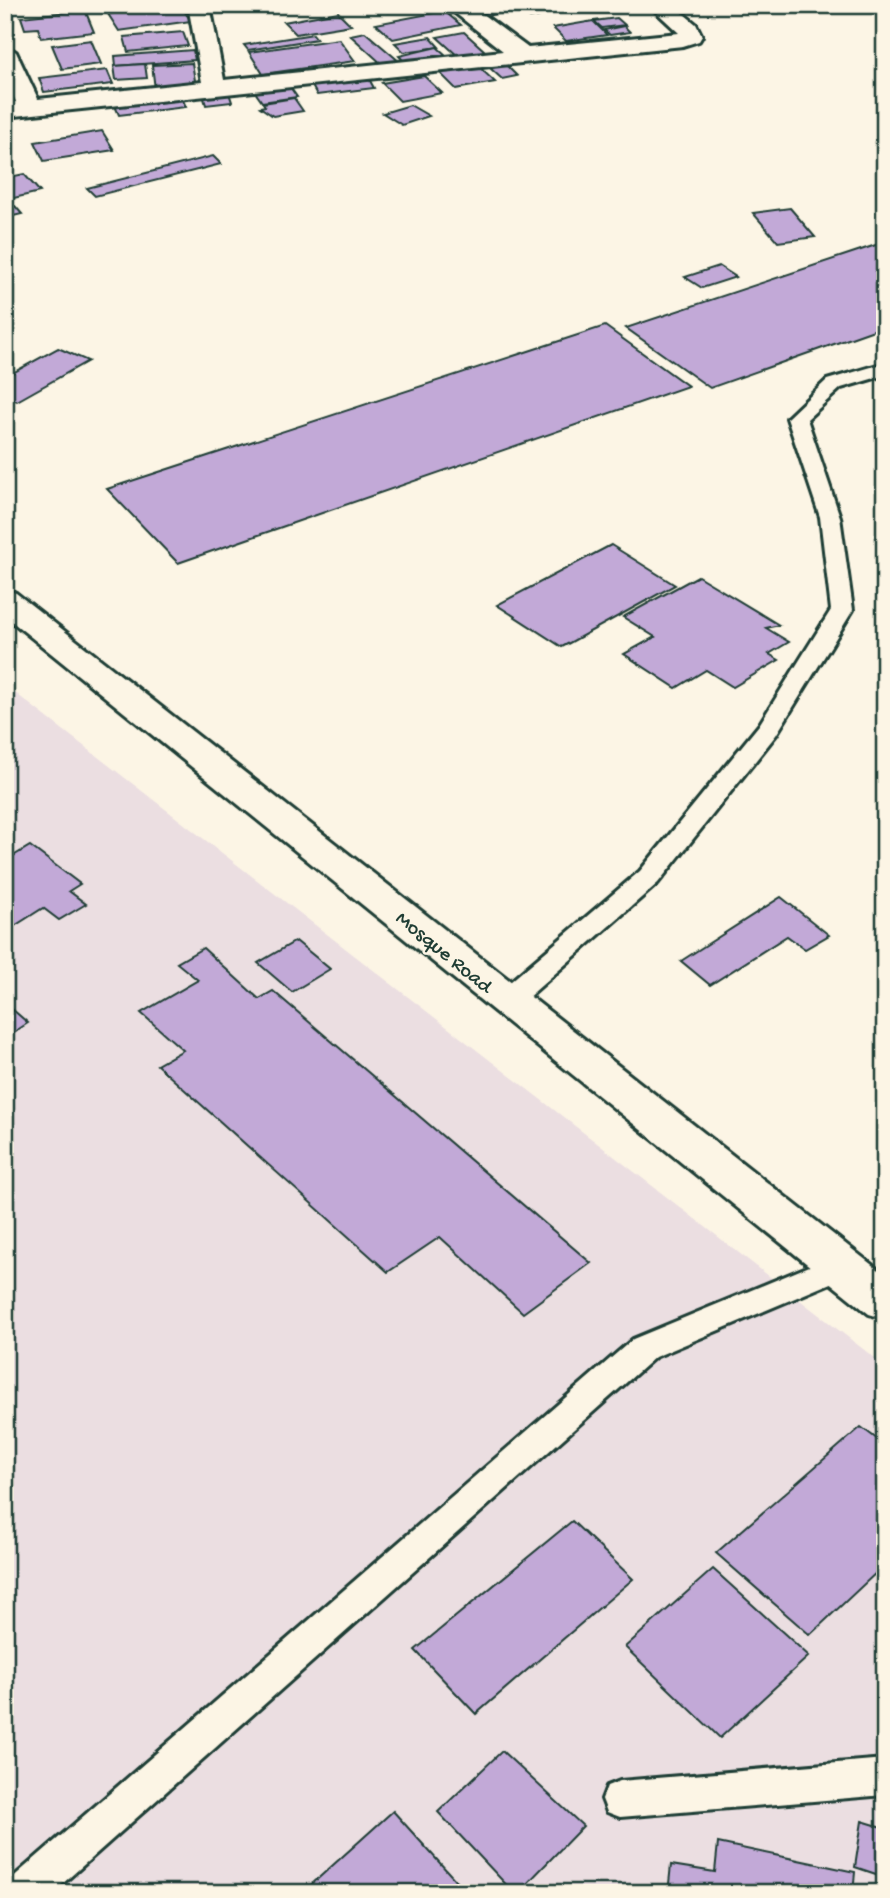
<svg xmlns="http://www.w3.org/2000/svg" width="890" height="1898" font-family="'Gochi Hand',sans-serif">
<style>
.built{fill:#ebdee1}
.building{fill:#c2a9d7;stroke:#1f3d34;stroke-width:2}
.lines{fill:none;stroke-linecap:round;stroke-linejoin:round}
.lane-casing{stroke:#1f3d34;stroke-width:6}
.street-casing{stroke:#1f3d34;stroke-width:6}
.secondary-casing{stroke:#1f3d34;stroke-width:6}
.lane{fill:#fcf5e5;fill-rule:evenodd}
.street{fill:#fcf5e5;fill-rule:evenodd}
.secondary{fill:#fcf5e5;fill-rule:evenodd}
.labels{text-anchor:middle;stroke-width:5;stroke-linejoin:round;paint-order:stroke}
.street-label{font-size:21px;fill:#1f3d34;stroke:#fcf5e5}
</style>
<rect width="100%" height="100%" fill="#fcf5e5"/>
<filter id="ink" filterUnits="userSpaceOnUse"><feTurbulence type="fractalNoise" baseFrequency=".0143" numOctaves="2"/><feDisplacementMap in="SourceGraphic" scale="14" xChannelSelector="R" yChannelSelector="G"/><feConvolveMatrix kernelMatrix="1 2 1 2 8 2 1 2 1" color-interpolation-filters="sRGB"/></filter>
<g filter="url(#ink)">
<path class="built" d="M5,685L885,1366V1893H5Z"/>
<g class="building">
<path d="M167,5H180L191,21L119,31L108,14Z"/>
<path d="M379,5H417L388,12Z"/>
<path d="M474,5H499L507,12L486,16Z"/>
<path d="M501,5H522L526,9L508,12Z"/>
<path d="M553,5L562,12L530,18L521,11Z"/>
<path d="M85,10L94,32L41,38L38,28L25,29L21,17Z"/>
<path d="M444,11L461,25L393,39L376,24Z"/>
<path d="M338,12L351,25L296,34L284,22Z"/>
<path d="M617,18L625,25L602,28L594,21Z"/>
<path d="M593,21L607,35L566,41L553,28Z"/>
<path d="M624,26L630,32L610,35L604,30Z"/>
<path d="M183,32L188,46L128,52L124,37Z"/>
<path d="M365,32L400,62L384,66L350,35Z"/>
<path d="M464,32L486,52L459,57L437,37Z"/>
<path d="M313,34L317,39L248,50L244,45Z"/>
<path d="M430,37L439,47L404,52L395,43Z"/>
<path d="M339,39L355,61L263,74L249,52Z"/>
<path d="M91,40L101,64L62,69L52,45Z"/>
<path d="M437,47L447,56L407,64L399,56Z"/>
<path d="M193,50L195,60L116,66L115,56Z"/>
<path d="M192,63L196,86L155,89L152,65Z"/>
<path d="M145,64L147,78L116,80L114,66Z"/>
<path d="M506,65L517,76L502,79L490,68Z"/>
<path d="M478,66L495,82L456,89L440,73Z"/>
<path d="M107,70L113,84L44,92L39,78Z"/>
<path d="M424,76L442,93L400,101L382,83Z"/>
<path d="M369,79L374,88L317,95L312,86Z"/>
<path d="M290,87L297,97L262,102L255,92Z"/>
<path d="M229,93L232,102L206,105L203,95Z"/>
<path d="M182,98L186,107L119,115L115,106Z"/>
<path d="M294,98L303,111L273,116L260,107L265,106L263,103Z"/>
<path d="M410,105L429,116L402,125L383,113Z"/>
<path d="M102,131L114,150L44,161L35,142Z"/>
<path d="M213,156L221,164L95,196L87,188Z"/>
<path d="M24,174L40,192L5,200V178Z"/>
<path d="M15,206L22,214L5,218V208Z"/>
<path d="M790,208L815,237L778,242L753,213Z"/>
<path d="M885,242V326L710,388L626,328Z"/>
<path d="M719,266L736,277L702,288L685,277Z"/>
<path d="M605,326L688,386L178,563L107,489Z"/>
<path d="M58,348L88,361L17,401L5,396V377Z"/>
<path d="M611,545L675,585L562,647L497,605Z"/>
<path d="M698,576L779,625L766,628L789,642L769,654L779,660L733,687L706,670L676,688L624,654L655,637L623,617Z"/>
<path d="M30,846L80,884L69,891L86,904L59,920L43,908L5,932V861Z"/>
<path d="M781,897L829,935L805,949L787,936L710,985L681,961Z"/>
<path d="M296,941L330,969L292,992L258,963Z"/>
<path d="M203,948L259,999L273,991L591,1263L523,1313L440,1237L388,1272L157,1065L183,1050L141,1013L198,980L177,963Z"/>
<path d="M5,1003L28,1023L5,1038Z"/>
<path d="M861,1427L885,1445V1575L879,1570L810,1635L716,1553Z"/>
<path d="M572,1521L633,1579L476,1714L415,1650Z"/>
<path d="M713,1569L809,1656L720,1738L625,1647Z"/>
<path d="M502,1751L583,1826L518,1893H514L438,1812Z"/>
<path d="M393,1811L467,1893H302Z"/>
<path d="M862,1821L885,1828V1877L855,1867Z"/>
<path d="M718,1843L855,1872L853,1893H668L671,1865L715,1872Z"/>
</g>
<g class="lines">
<defs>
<g id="lane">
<path d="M885,363V375L841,388L807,419L840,517L853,610L776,735L658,883L517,1007L507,1010L497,1007L494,1000L497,993L640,871L759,725L831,610L820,517L787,418L827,380Z"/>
<path d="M841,1253L852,1256L856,1265L852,1274L655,1357L52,1893H5L10,1880L633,1339Z"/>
<path d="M885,1759V1795L620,1817L607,1812L602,1799L607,1786L620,1781Z"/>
</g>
<path id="street" d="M188,5H210L224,80L503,51L445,5H470L528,48L679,33L649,5H673L696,24L702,36L699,41L683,46L5,117V103L16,102L5,78V45L16,52L38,99L202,82Z"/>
<path id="secondary" d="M5,590L16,593L885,1275V1319L869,1314L5,616Z"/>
</defs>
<use href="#lane" class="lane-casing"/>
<use href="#street" class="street-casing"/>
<use href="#secondary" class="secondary-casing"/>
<use href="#lane" class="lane"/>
<use href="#street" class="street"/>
<use href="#secondary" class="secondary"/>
</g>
</g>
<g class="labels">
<g class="street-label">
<text transform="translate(445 951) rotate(39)" y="7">Mosque Road</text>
</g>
</g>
<rect width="890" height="1898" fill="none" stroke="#fcf5e5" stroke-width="28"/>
<rect x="14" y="14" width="862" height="1870" fill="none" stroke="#1f3d34" stroke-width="2.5" filter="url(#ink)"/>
</svg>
